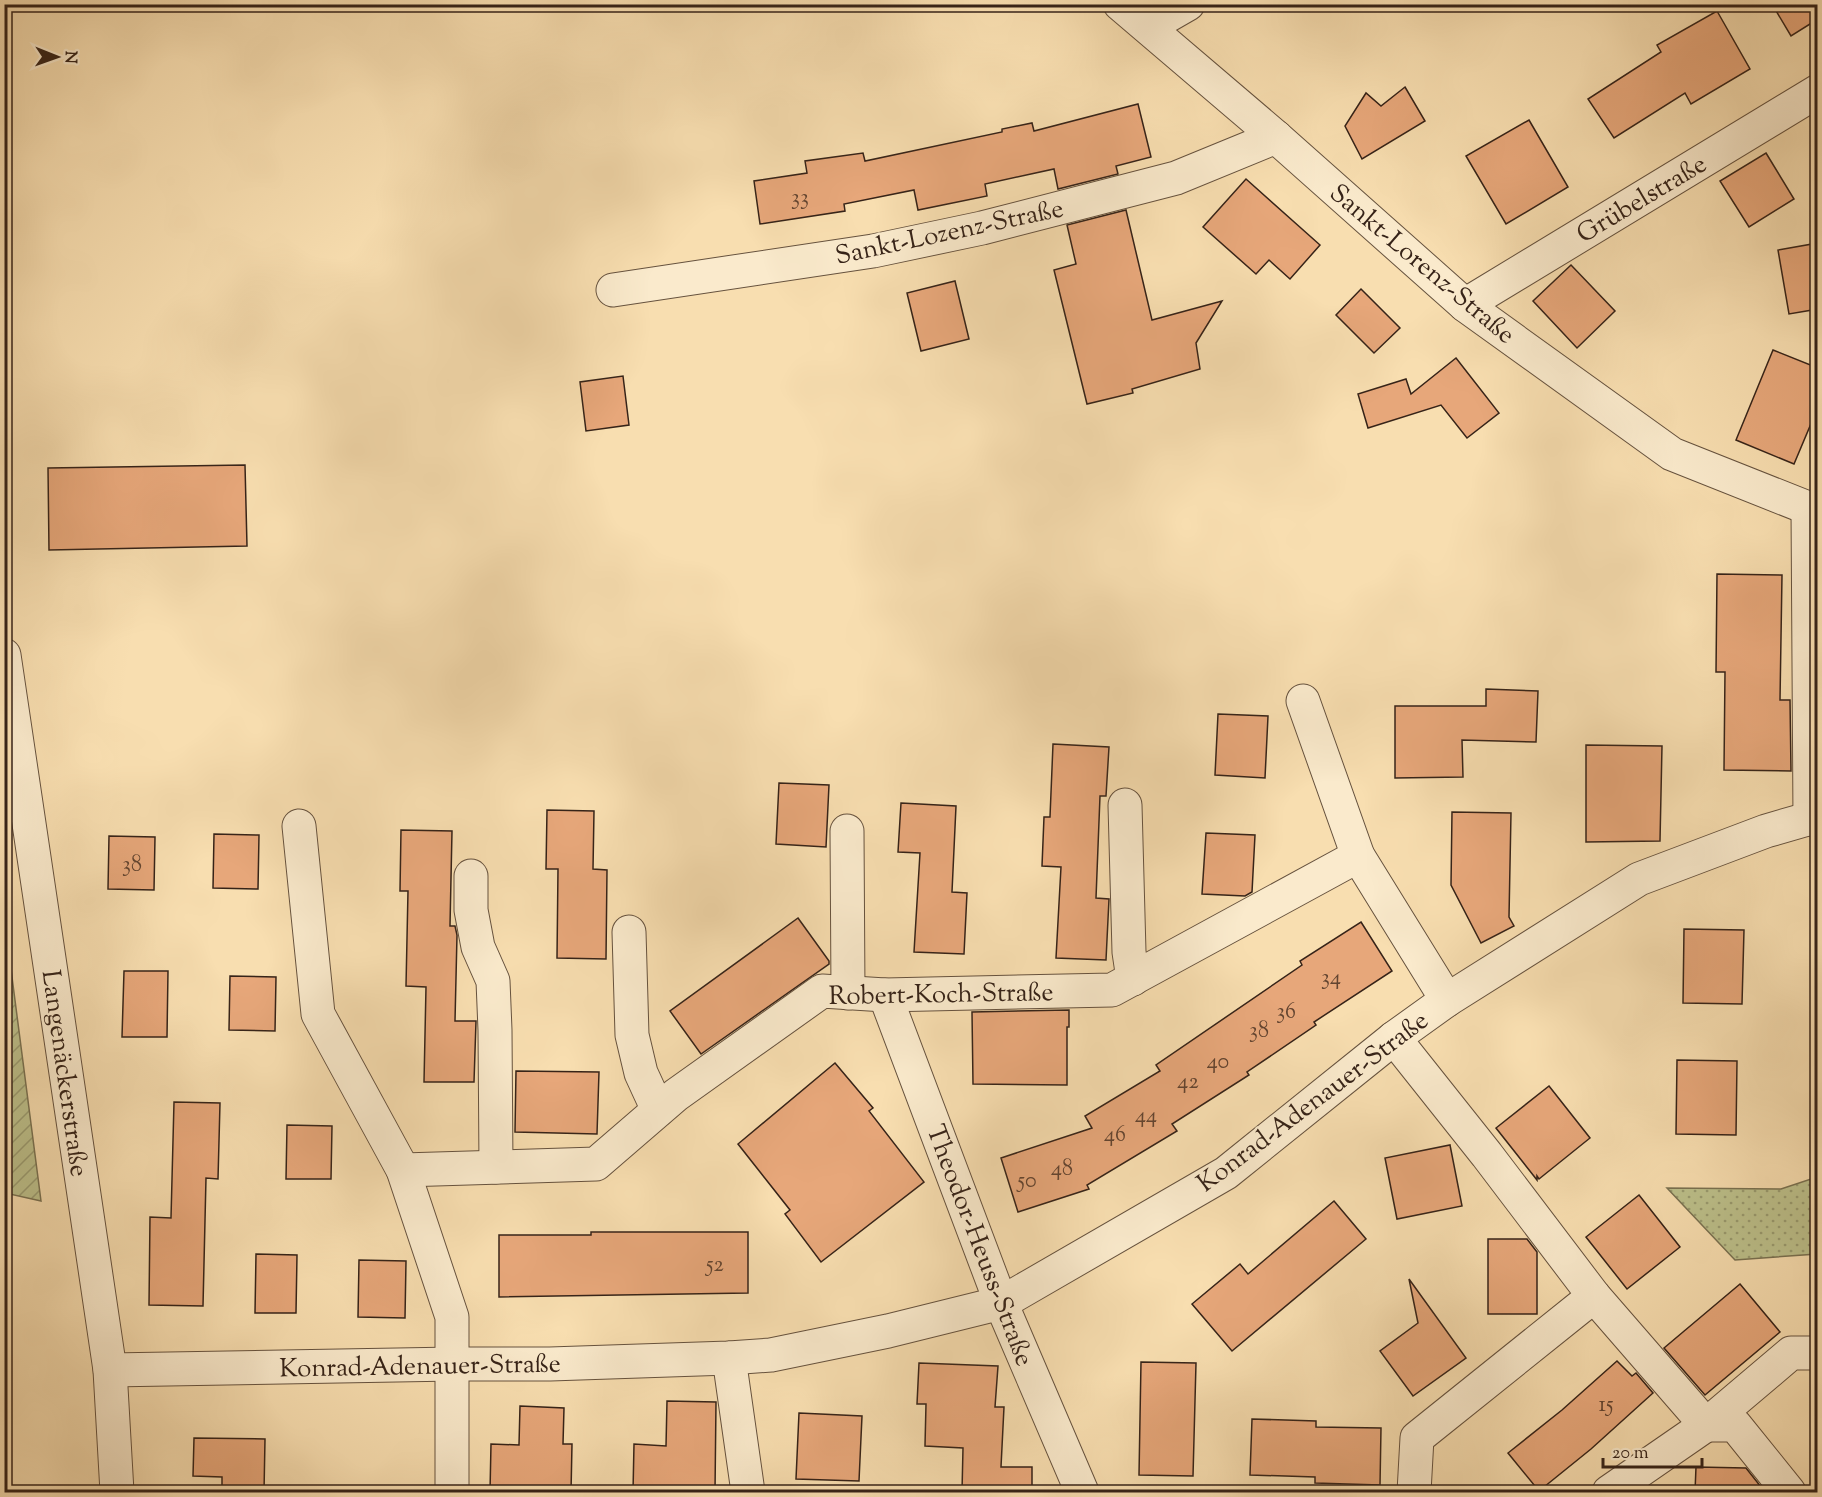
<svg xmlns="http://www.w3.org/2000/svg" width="1822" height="1497" font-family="'Sorts Mill Goudy',serif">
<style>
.park{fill:url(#park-dots);stroke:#7a7252;stroke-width:1.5}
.garden{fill:url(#garden-furrows);stroke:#7a7252;stroke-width:1.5}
.building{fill:#e7a77a;stroke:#362318;stroke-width:1.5}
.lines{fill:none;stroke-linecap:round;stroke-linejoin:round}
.minor-casing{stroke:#66523e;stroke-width:35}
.minor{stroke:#faeacc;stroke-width:33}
.labels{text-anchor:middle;stroke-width:4.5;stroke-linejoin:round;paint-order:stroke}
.number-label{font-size:22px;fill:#624430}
.street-label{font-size:26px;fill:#362318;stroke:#faeacc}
</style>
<defs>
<pattern id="park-dots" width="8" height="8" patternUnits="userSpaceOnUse" patternTransform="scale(1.5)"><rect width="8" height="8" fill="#bdc18c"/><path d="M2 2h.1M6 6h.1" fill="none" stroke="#9a9c71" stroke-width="1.8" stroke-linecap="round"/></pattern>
<pattern id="garden-furrows" width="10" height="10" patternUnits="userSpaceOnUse" patternTransform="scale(1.5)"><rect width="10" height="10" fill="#bdc18c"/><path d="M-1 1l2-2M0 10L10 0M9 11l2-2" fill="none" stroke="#9a9c71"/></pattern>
</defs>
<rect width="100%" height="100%" fill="#f8deb0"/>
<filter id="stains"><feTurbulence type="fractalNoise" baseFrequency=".00333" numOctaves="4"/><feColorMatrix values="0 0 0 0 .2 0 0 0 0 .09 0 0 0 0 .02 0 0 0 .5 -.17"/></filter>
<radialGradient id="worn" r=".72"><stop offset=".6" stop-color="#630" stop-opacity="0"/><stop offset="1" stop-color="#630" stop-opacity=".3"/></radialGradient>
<path class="park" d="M1817,1177V1254L1735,1260L1667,1188L1781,1189Z"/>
<path class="garden" d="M4,923H5L41,1201L5,1193Z"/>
<g class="building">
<path d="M1772,4H1818V19L1791,36Z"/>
<path d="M1717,11L1750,69L1691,104L1685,93L1614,138L1588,99L1661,52L1657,45Z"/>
<path d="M1405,87L1425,121L1362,159L1345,126L1366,93L1381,106Z"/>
<path d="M1138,104L1151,157L1116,166L1118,174L1058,189L1054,169L985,184L987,196L918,210L914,190L844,204L845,211L760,224L754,181L807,173L805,161L863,153L865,161L1002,132V129L1032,123L1034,131Z"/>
<path d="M1529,120L1568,187L1506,224L1466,156Z"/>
<path d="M1766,153L1794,199L1749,227L1720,181Z"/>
<path d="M1246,179L1320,245L1290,279L1269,260L1256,274L1203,227Z"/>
<path d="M1126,210L1152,320L1222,301L1196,343L1200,369L1132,389L1133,393L1087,404L1054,270L1076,264L1067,225Z"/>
<path d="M1818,243V309L1789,314L1778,250Z"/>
<path d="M1571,265L1615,311L1577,348L1533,301Z"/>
<path d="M955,281L969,339L921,351L907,293Z"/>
<path d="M1361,289L1400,328L1374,353L1336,315Z"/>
<path d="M1773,350L1818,368V407L1794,464L1736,440Z"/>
<path d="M1456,358L1499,413L1467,438L1441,405L1368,428L1358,394L1406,379L1411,394Z"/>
<path d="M623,376L629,425L586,431L580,382Z"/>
<path d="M245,465L247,546L49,550L48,468Z"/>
<path d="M1717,574L1782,575L1780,700H1790L1791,771L1724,770L1725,672H1716Z"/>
<path d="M1486,689L1538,691L1536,742L1462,740L1463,777L1395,778V706H1486Z"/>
<path d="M1218,714L1268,716L1265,778L1215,775Z"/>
<path d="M1053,744L1109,747L1106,796H1100L1096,898L1109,899L1106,960L1056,958L1061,867L1042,866L1044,817H1050Z"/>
<path d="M1586,745L1662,746L1660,841L1586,842Z"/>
<path d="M779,783L829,785L826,847L776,844Z"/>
<path d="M901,803L956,806L952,892L967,893L964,954L914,952L920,853L898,852Z"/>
<path d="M547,810L594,811L593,869L607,870L606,959L557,958L558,869H546Z"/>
<path d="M1452,812L1511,813L1509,917L1514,926L1481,943L1451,885Z"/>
<path d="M401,830L452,831L450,926H455L457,935L455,1021H476L474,1082H424L426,987L406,986L408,891H400Z"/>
<path d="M1206,833L1255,835L1252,892L1245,896L1202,894Z"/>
<path d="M214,834L259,835L258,889L213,888Z"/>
<path d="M109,836L155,837L154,890L108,889Z"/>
<path d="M798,918L829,961V964L701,1054L670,1011Z"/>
<path d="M1361,922L1392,971L1314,1022L1316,1025L1247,1072L1249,1075L1172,1124L1177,1131L1087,1185L1089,1189L1018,1212L1001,1158L1092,1128L1085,1116L1160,1071L1156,1065L1302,965L1300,961Z"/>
<path d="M1684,929L1744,930L1742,1004L1683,1003Z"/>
<path d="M124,971H168L167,1037H122Z"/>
<path d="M230,976L276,977L275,1031L229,1030Z"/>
<path d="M1069,1010V1027H1067V1085L973,1084L972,1012Z"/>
<path d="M1677,1060L1737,1061L1736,1135L1676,1134Z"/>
<path d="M835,1063L873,1108L869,1111L924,1182L821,1262L785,1214L790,1210L738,1144Z"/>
<path d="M516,1071L599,1072L597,1134L515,1132Z"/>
<path d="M1549,1086L1590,1138L1539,1179L1537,1176V1180L1496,1128Z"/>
<path d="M174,1102L220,1103L218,1179L206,1178L203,1306L149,1305L150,1217L171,1218Z"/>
<path d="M287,1125L332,1126L331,1179H286Z"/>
<path d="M1450,1145L1462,1206L1397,1219L1385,1158Z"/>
<path d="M1639,1195L1680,1247L1627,1289L1586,1237Z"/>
<path d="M1334,1201L1366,1239L1232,1351L1192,1304L1240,1264L1248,1274Z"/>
<path d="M591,1232H748V1293L499,1297V1235H591Z"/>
<path d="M1488,1239H1527L1537,1252V1314H1488Z"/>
<path d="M256,1254L297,1255L296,1313H255Z"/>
<path d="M359,1260L406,1261L405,1318L358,1317Z"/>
<path d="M1409,1279L1466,1358L1413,1396L1380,1351L1418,1323Z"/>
<path d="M1740,1284L1780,1332L1705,1395L1664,1348Z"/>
<path d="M1617,1361L1632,1376L1636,1373L1653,1393L1591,1449L1539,1491L1508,1453L1562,1410Z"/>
<path d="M1141,1362L1196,1363L1193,1476L1139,1475Z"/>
<path d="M919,1363L998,1366L995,1407H1004L1001,1467H1032V1492H962L963,1448L925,1446L926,1404H917Z"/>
<path d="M667,1401L716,1402L715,1492H633L634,1444L666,1446Z"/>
<path d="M520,1406L564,1408L563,1444H572L571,1492H490L491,1444L519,1445Z"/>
<path d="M799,1413L862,1416L859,1481L796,1479Z"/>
<path d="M1252,1419L1316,1421V1427L1381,1428L1380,1485L1315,1483V1477L1250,1475Z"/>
<path d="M194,1438L265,1439L264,1492H222V1477L193,1476Z"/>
<path d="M1696,1467L1746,1468L1765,1492H1695Z"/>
</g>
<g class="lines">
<defs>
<g id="minor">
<path d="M1120,4L1276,137L1465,305L1672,454L1818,512"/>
<path d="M1148,27L1188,4"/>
<path d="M613,290L873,251L982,228L1176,178L1276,137"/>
<path d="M1465,305L1818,91"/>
<path d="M1808,509L1810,819"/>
<path d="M4,655L110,1370L117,1492"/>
<path d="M1303,701L1358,856L1447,1000"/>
<path d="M1125,805L1129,952L1133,979"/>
<path d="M299,826L318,1014L403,1170L452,1317V1492"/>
<path d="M847,831L848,993"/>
<path d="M471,876V910L478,947L493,981L495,1030L496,1167"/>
<path d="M629,932L632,1035L641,1073L658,1110"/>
<path d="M885,995L1001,1303L1082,1492"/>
<path d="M1394,1038L1487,1155L1594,1296L1706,1425H1735L1789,1492"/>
<path d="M403,1170L596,1164L676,1095L822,991L885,995L1112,990L1358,856"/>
<path d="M729,1358L748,1492"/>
<path d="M110,1370L454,1364H550L729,1358L771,1355L888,1331L1001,1303L1226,1173L1394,1038L1447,1000L1639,879L1766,831L1818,816"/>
<path d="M1414,1492L1417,1438L1594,1296"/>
<path d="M1609,1492L1706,1425L1791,1353H1818"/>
</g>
</defs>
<use href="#minor" class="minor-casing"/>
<use href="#minor" class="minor"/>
</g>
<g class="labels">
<g class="number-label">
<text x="800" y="204">33</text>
<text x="132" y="871">38</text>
<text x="1331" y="984">34</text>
<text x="1286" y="1018">36</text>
<text x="1259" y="1037">38</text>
<text x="1218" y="1068">40</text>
<text x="1188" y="1088">42</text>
<text x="1146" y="1122">44</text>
<text x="1115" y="1141">46</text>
<text x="1062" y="1175">48</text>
<text x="1027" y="1187">50</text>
<text x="715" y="1271">52</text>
<text x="1606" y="1411">15</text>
</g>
<g class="street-label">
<text transform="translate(1641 198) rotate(-31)" y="9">Grübelstraße</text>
<text transform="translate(949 231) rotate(-12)" y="9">Sankt-Lozenz-Straße</text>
<text transform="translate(1423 263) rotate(40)" y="9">Sankt-Lorenz-Straße</text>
<text transform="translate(941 993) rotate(-1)" y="9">Robert-Koch-Straße</text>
<text transform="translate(66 1073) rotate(82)" y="9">Langenäckerstraße</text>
<text transform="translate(1312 1101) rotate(-37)" y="9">Konrad-Adenauer-Straße</text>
<text transform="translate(981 1245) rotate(69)" y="9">Theodor-Heuss-Straße</text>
<text transform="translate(420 1365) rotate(-1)" y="9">Konrad-Adenauer-Straße</text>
</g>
</g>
<rect width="1822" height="1497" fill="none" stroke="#f8deb0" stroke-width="24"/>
<rect x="6" y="6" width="1810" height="1485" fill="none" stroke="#362318" stroke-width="3"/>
<rect x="12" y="12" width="1798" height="1473" fill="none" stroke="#362318" stroke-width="1.5"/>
<g transform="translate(57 57) rotate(91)" stroke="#faeacc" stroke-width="4.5" paint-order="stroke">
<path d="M0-4.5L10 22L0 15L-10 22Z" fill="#362318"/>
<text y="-9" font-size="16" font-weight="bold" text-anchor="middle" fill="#362318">N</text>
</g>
<path d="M1603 1458v9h99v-9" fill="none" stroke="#362318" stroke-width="3"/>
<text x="1612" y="1458" font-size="18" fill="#362318" stroke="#faeacc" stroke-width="4.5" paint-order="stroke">20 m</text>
<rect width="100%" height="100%" filter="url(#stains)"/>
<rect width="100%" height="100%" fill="url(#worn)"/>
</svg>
